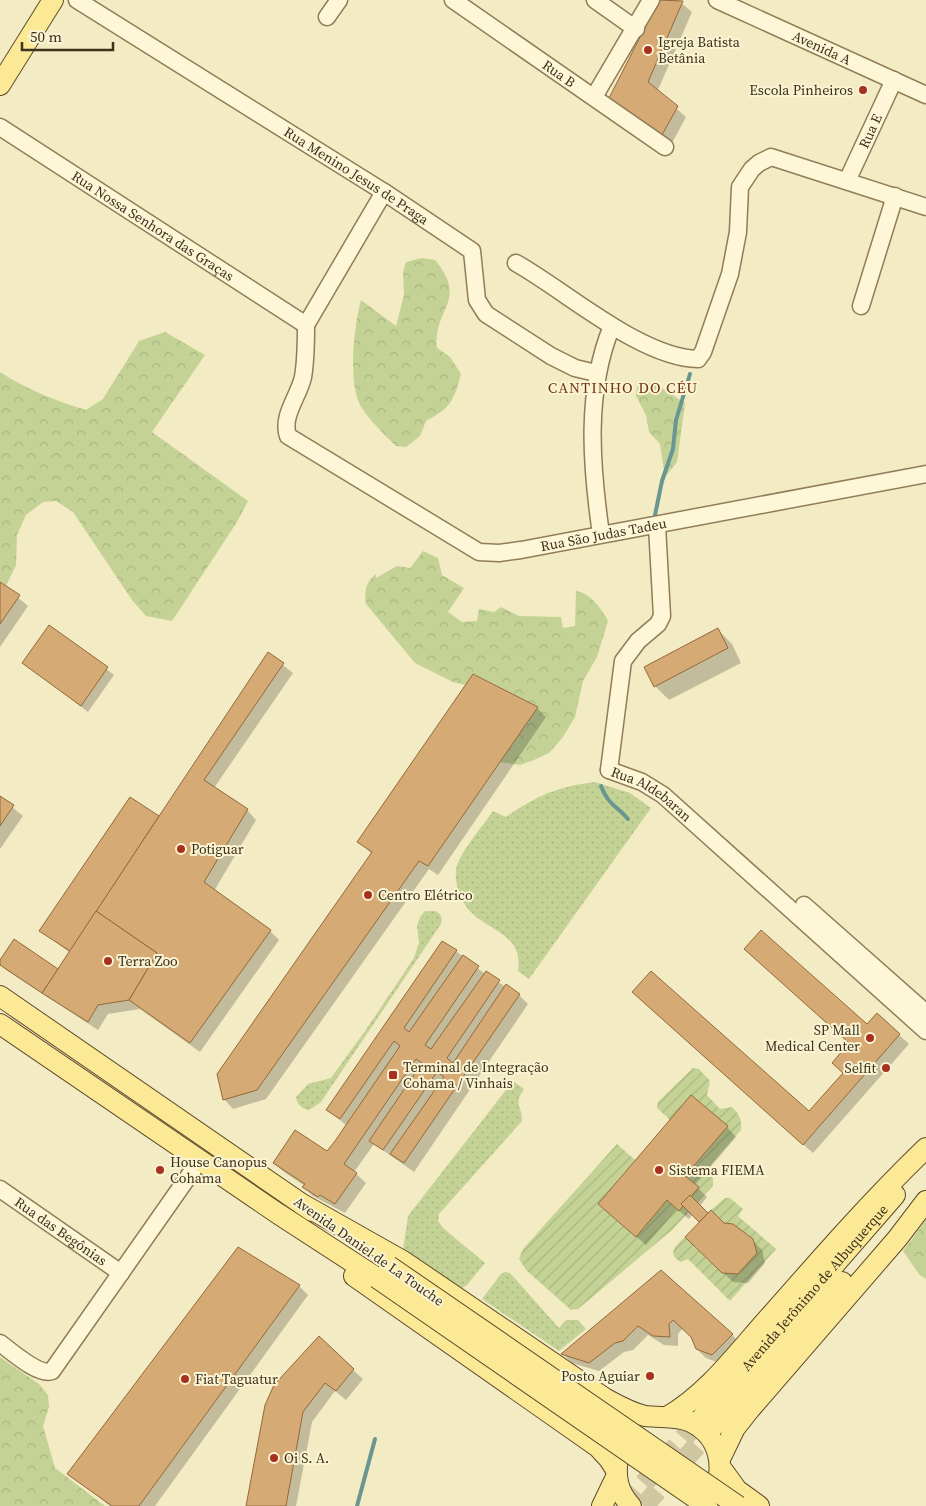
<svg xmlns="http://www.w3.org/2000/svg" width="926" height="1506" font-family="'Source Serif 4',serif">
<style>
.grass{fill:url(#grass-dots)}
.forest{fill:url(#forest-crowns)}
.garden{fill:url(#garden-furrows)}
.shadow{fill:#0003}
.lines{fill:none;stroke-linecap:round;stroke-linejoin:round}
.stream{stroke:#6a9691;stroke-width:4}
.building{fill:#d6aa74;stroke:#936939}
.major-tunnel{stroke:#cfc6a2;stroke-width:20;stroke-dasharray:20 10;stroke-linecap:butt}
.minor-casing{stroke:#907d57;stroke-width:19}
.major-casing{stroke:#5e4a2b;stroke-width:22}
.minor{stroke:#fdf7d7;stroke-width:16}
.major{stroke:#fbe996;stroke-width:20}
.major-bridge-casing{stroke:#5e4a2b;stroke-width:22;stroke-linecap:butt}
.major-bridge{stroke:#fbe996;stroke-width:20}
.poi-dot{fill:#a7301f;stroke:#faf4d3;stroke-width:2}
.labels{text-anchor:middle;stroke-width:4;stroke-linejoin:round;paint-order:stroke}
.poi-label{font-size:14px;fill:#3e311d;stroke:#faf4d3;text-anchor:start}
.street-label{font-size:14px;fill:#3e311d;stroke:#faf4d3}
.neighbourhood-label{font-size:15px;letter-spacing:1px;fill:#713516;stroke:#faf4d3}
</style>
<defs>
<pattern id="grass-dots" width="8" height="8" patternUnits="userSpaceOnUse" patternTransform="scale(1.25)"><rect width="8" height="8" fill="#c4d395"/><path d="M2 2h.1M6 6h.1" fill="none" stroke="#a9b680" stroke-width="1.8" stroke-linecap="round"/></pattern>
<pattern id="forest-crowns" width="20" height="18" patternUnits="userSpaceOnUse" patternTransform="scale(1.25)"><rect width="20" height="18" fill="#c4d395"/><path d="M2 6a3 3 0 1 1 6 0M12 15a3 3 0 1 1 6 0" fill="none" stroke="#a9b680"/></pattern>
<pattern id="garden-furrows" width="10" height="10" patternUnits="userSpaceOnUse" patternTransform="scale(1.25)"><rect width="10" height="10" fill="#c4d395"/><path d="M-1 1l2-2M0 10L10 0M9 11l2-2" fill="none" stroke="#a9b680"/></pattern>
</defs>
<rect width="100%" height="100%" fill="#f3ebc3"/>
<g class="grass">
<path d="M595,782L630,793L651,808L529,979L518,971C525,926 473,933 459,893C457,886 455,878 456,870C458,854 483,826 493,811L506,817C538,795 557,787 595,782Z"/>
<path d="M425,911H435L440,914L442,920L441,924L321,1102L309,1110C300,1108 298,1105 296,1097L308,1084L331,1078L365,1031L414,958L419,943L417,926L420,917Z"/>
<path d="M513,1081L524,1089C513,1105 522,1105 522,1121L439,1214L438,1221L443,1228L485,1263L467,1285L459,1290L403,1250L408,1216Z"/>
<path d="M505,1272L510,1273L559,1328L566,1320H578L586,1329L559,1351L482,1299L501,1274Z"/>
</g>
<g class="forest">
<path d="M422,258L435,260C469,301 433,308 437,348L450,357L461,374C454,400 451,408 426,421L420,436L406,447L396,446C384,434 371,422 362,408C347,386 354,325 361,300L396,326L404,295L403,272L406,262Z"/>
<path d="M165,332L205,355L152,432L248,501L237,522L172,621L146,616L132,600L73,512L56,501L43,502L26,515L17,535L16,565L6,586L0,582V372C26,389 56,401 86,410L103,399L139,341Z"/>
<path d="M649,383L662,388L685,403L677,462L665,477L660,444L649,432L646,415L636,396L637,386Z"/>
<path d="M423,551L438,558L442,575L464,588L448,612L462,622L477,621L479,609L494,612L501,607L519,616L561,617L563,628L575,626L576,591C590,593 602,609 608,621L597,657L583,681L575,717L563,737L549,753L534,760L520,765L499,762L538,707L474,674L466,685L453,682L415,663L366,604C364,591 366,582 376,574V578L397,566L410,568Z"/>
<path d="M926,1220V1279L919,1274L903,1251Z"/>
<path d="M0,1357L39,1384L48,1395L49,1407L43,1426L55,1468L105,1506H0Z"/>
</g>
<g class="garden">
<path d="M693,1068L699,1069L710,1081L707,1095L720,1109L732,1107C740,1115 742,1120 741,1130L705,1171L713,1178V1186L672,1230L578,1309L571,1310L526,1270L519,1259L523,1249L617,1144L635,1160L598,1204L636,1237L667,1200L678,1210L699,1187L685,1176L727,1126L691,1095L670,1120L657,1108L658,1102Z"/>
<path d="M725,1198H730L743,1209L738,1216L776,1249L730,1301L688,1259L681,1262C666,1254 676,1245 685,1237L722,1273L738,1274L756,1252L733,1224L724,1223L711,1210Z"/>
</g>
<g class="shadow">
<path d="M661,0H678L692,12L657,92L686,117L672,143L620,107L611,98Z"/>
<path d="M0,583L28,606L0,647Z"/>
<path d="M50,626L114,675L88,712L24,663Z"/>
<path d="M718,630L732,644L741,663L669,700L655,686Z"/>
<path d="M269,654L293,673L214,788L247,810L256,820L214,891L270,931L279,940L200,1052L140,1009L108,1014L98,1030L6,970L0,962L58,971L70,953L41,931L130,798L160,817Z"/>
<path d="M537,708L546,717L438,875L429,869L266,1099L233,1109L224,1099L372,854L358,841Z"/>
<path d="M0,797L23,816L0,849Z"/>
<path d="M456,951L485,974L519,995L528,1004L414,1172L374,1144L354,1172L366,1183L345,1213L313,1196L304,1187L305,1186L284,1172L274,1163L327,1152L347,1126L328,1110Z"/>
<path d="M643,1002L809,1113L844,1073L851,1043L877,1015L909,1044L813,1153Z"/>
<path d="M727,1127L736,1137L695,1185L707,1197L700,1206L708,1214L752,1240L762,1250L765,1263L748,1283L733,1282L687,1237L701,1222L693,1214L689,1219L677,1209L646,1245L609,1213Z"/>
<path d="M661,1272L742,1344L722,1364L706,1358L697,1349L692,1337L683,1328L678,1334V1346L664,1345L648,1335L633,1350L624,1352L599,1371L572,1363L563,1354Z"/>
<path d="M299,1286L308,1295L155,1506H110L69,1474Z"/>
<path d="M353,1370L363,1379L346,1400L335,1391L312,1422L296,1506H247L266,1405Z"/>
</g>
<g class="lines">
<g class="stream">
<path d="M655,515L662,481L673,449L676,420L690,374"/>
<path d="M601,786C609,806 616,805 628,819"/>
<path d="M357,1506L375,1439"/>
</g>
</g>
<g class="building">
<path d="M659,0L683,1L648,82L678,106L662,135L609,98Z"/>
<path d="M0,582L20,595L0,624Z"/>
<path d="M49,625L108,667L81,706L22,663Z"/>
<path d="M718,628L728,648L654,687L644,667Z"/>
<path d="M268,652L284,663L204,780L248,809L204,882L271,930L190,1043L129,1000L157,953L96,911Z"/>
<path d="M473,674L538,707L428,866L419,861L257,1090L223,1100L217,1074L372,852L357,842Z"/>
<path d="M0,796L14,805L0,826Z"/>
<path d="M130,797L159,816L70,951L39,931Z"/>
<path d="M96,911L157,953L129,1000L98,1005L88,1022L42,993Z"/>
<path d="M761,930L867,1024L877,1013L900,1034L803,1145L632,992L651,971L809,1111L843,1073L832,1063L849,1043L744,949Z"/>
<path d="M14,939L58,969L42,993L0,965V960Z"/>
<path d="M442,941L457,950L404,1028L409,1032L463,955L479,966L425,1045L431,1049L486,971L500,980L447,1058L453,1063L506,984L520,994L404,1163L390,1154L444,1077L437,1072L383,1150L369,1141L422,1063L416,1059L344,1164L357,1173L335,1204L320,1195L318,1197L302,1187L305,1184L273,1163L295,1130L327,1151L335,1141L400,1046L394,1041L340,1119L326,1110Z"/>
<path d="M691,1095L728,1126L685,1176L699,1187L679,1211L667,1200L636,1237L598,1204Z"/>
<path d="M690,1195L708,1213L699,1222L681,1204Z"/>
<path d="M711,1210L724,1223L733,1224L753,1239L757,1253L738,1274L722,1273L685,1237Z"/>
<path d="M238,1247L300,1285L139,1506H112L67,1474Z"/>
<path d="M661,1270L733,1334L712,1355L696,1349L691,1337L673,1320L669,1324L670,1337L653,1336L638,1326L623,1341L615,1343L589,1363L561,1354Z"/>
<path d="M319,1336L354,1369L336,1391L325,1383L303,1412L286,1506H246L265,1405L274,1385Z"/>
</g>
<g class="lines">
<g class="major-tunnel">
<path d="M624,1506L703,1416"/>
<path d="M644,1506L714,1426"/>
</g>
<defs>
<g id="minor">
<path id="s1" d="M77,0L384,192L472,251L477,300L486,314L551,356L575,368L596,373"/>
<path id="s2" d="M453,0L665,147"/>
<path d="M595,0L636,29"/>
<path id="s3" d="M717,0L926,95"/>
<path d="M327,17L339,0"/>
<path d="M594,97L651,0"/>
<path id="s4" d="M0,127L306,325"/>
<path id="s5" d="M847,181L894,80"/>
<path d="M516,263C566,291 641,358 698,359L703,352L730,274L738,232L740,187L752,169L759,163L771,157L926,207"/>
<path d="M861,306L895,196"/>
<path id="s6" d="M306,325C306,342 306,360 303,377C299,396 281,416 288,436L479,552L499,553L521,550L926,474"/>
<path d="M306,325L384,192"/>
<path d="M601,534C591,465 585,391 612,326"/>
<path id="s7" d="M609,770L642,782L663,795L926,1031"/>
<path d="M609,770L623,661L638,641L658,624L662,616L657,526"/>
<path d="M804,905L926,1013"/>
<path id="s8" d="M0,1189L121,1273"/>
<path d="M0,1343C12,1352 39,1376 52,1371L200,1160"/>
</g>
<g id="major">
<path d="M0,85L53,0"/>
<path d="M0,996L312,1211"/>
<path d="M0,1024L277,1213L377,1278"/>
<path d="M302,1204L403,1261L606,1399C619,1406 631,1413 645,1416C661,1418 677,1415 691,1422C724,1438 727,1477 707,1505"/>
<path d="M354,1276L598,1447L609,1459L616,1470"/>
<path id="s9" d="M703,1416L895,1195"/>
<path d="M667,1417C710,1392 740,1349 773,1313C823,1256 872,1200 926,1148"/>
<path d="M714,1426L842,1282"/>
<path d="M618,1457C615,1476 617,1491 631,1506"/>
<path d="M720,1459L735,1428L750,1409L897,1239L926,1201"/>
<path d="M721,1468L737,1490L759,1506"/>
<path d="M602,1506L616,1477"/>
</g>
</defs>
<use href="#minor" class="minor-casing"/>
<use href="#major" class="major-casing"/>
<use href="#minor" class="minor"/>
<use href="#major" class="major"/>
<defs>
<g id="major-bridge">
<path d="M389,1266L738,1506"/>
<path d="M377,1278L707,1506"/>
</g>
</defs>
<use href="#major-bridge" class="major-bridge-casing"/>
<use href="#major-bridge" class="major-bridge"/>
</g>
<g class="poi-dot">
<circle cx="648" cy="50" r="5"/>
<circle cx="863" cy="90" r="5"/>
<circle cx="181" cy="849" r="5"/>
<circle cx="368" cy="895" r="5"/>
<circle cx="108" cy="961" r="5"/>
<circle cx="870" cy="1038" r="5"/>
<circle cx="886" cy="1068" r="5"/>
<rect x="388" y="1070" width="10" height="10" rx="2.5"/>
<circle cx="160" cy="1170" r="5"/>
<circle cx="659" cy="1170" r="5"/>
<circle cx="650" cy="1376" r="5"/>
<circle cx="185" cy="1379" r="5"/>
<circle cx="274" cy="1458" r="5"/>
</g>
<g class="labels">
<g class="poi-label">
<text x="658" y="47">Igreja Batista<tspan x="658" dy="16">Betânia</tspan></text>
<text x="853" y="95" text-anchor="end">Escola Pinheiros</text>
<text x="191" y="854">Potiguar</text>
<text x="378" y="900">Centro Elétrico</text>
<text x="118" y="966">Terra Zoo</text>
<text x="860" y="1035" text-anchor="end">SP Mall<tspan x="860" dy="16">Medical Center</tspan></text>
<text x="403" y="1072">Terminal de Integração<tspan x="403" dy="16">Cohama / Vinhais</tspan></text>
<text x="876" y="1073" text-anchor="end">Selfit</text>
<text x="170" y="1167">House Canopus<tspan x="170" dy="16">Cohama</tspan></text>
<text x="669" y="1175">Sistema FIEMA</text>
<text x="640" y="1381" text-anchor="end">Posto Aguiar</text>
<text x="195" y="1384">Fiat Taguatur</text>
<text x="284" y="1463">Oi S. A.</text>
</g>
<g class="street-label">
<text dy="5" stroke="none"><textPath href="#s3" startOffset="115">Avenida A</textPath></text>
<text dy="5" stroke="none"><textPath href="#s2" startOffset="129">Rua B</textPath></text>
<text dy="5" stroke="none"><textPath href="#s5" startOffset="55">Rua E</textPath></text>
<text dy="5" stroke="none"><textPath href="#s1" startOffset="330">Rua Menino Jesus de Praga</textPath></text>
<text dy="5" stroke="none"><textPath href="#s4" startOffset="182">Rua Nossa Senhora das Graças</textPath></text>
<text dy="5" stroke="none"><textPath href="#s6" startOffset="464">Rua São Judas Tadeu</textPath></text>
<text dy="5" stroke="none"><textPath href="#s7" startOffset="49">Rua Aldebaran</textPath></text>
<text dy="5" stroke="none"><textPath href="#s8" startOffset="74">Rua das Begônias</textPath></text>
<text transform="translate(369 1251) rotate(35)" y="5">Avenida Daniel de La Touche</text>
<text dy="5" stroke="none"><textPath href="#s9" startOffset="170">Avenida Jerônimo de Albuquerque</textPath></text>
</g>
<g class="neighbourhood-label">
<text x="623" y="393">CANTINHO DO CÉU</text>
</g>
</g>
<path d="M22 42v8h91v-8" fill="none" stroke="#3e311d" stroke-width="2.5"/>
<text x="30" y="42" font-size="15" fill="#3e311d" stroke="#faf4d3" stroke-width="4" paint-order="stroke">50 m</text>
</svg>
